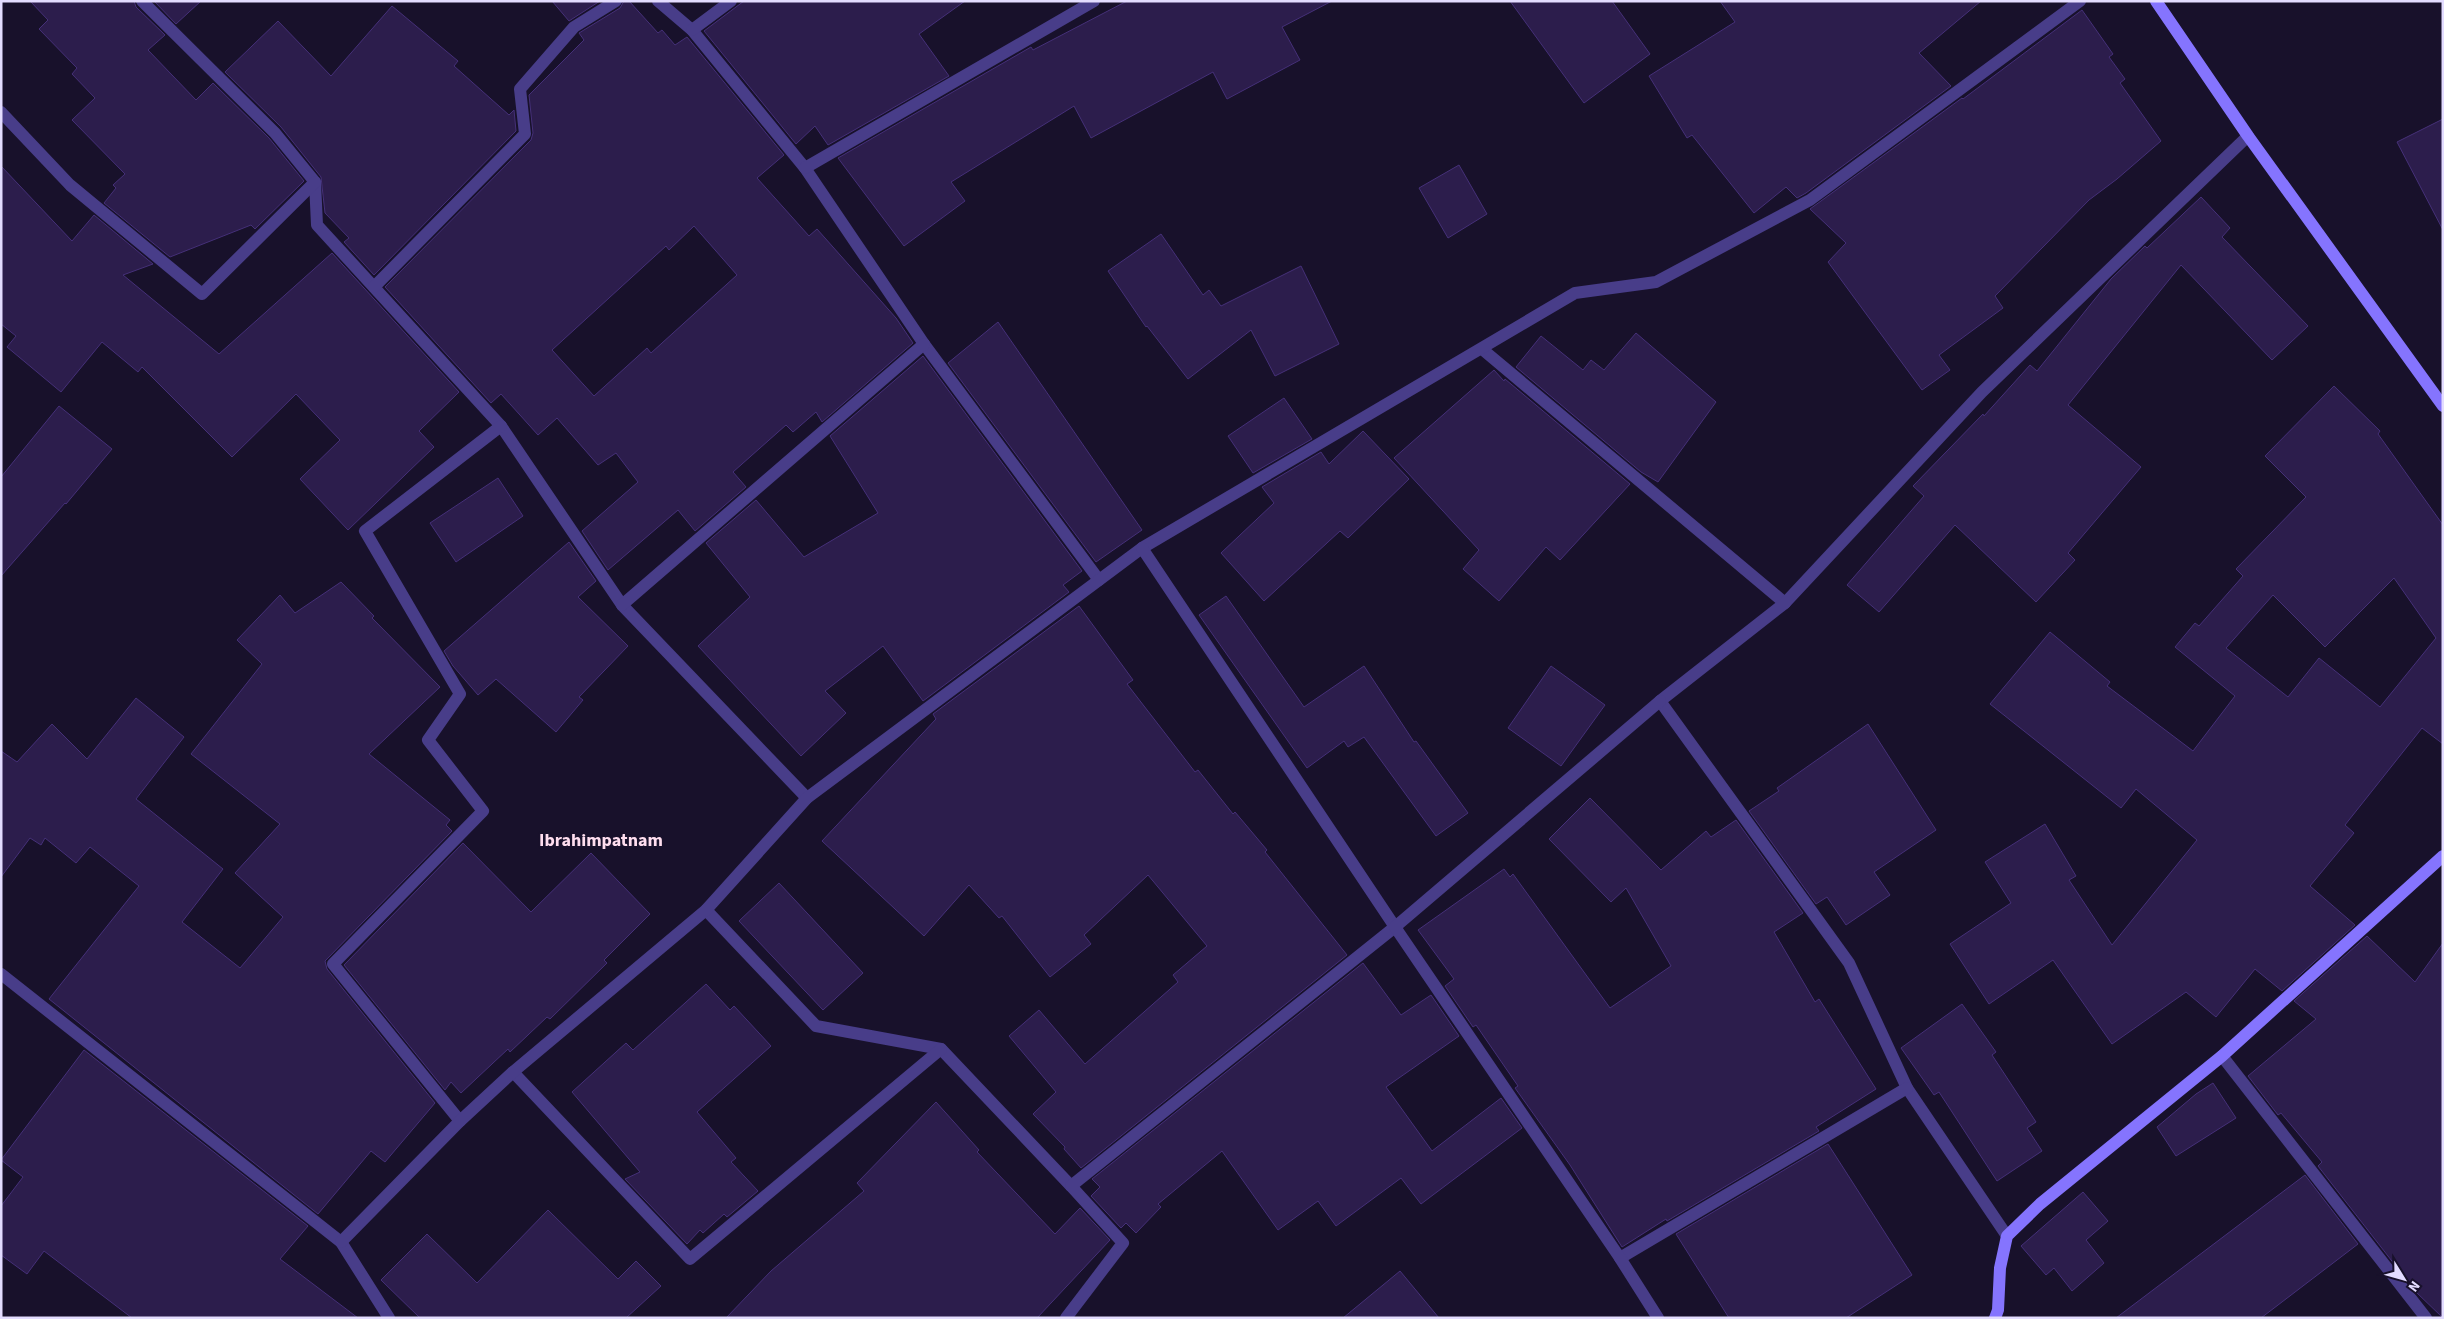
<svg xmlns="http://www.w3.org/2000/svg" width="2444" height="1319" font-family="'Source Sans 3',sans-serif">
<style>
.building{fill:#2c1d4c;stroke:#453078;fill-rule:evenodd}
.lines{fill:none;stroke-linecap:round;stroke-linejoin:round}
.street{stroke:#483d89;stroke-width:12}
.secondary{stroke:#8574fe;stroke-width:12}
.labels{text-anchor:middle;stroke-width:4.5;stroke-linejoin:round;paint-order:stroke}
.quarter-label{font-size:18px;font-weight:bold;fill:#ffdeef;stroke:#18112b}
</style>
<rect width="100%" height="100%" fill="#18112b"/>
<g class="building">
<path d="M30,1H134L136,7L165,35L148,50L196,100L213,83L269,138L304,181L255,229L251,225L170,257L104,203L116,188L113,185L125,174L72,120L95,98L72,74L77,68L39,29L48,20Z"/>
<path d="M154,1H201L176,24Z"/>
<path d="M552,1H600L569,21Z"/>
<path d="M624,1H629L658,33L662,30L675,45L687,37L784,155L757,178L809,236L817,229L896,318L913,343L822,422L816,412L793,432L786,425L733,472L746,487L695,531L678,510L608,570L582,531L638,482L616,453L598,465L557,418L538,435L501,394L491,403L385,287L531,140L533,133L529,95L584,40L579,33L620,8ZM694,226L737,275L651,353L647,348L594,396L552,350L666,246L669,250Z"/>
<path d="M744,1H965L919,34L949,76L828,145L815,126L796,144L704,31Z"/>
<path d="M1127,1H1332L1282,27L1300,60L1227,99L1213,72L1091,138L1074,106L951,182L965,201L904,246L838,158L1031,47L1033,50Z"/>
<path d="M1510,1H1612L1650,54L1584,103Z"/>
<path d="M1720,1H1981L1919,53L1951,86L1806,193L1797,198L1786,187L1754,213L1692,135L1687,138L1649,76L1735,22Z"/>
<path d="M392,6L458,61L454,66L509,115L514,110L516,131L374,275L344,242L349,238L325,213L321,177L281,127L225,72L278,21L331,76Z"/>
<path d="M2082,10L2113,54L2109,57L2125,79L2120,83L2161,141L2117,179L2089,200L1995,296L2003,308L1939,355L1950,370L1922,390L1828,262L1846,243L1810,209L1962,98L1963,99Z"/>
<path d="M2443,119V230L2397,142Z"/>
<path d="M1459,165L1487,214L1448,238L1419,188Z"/>
<path d="M1,166L72,241L94,215L153,264L123,275L219,354L332,253L459,392L419,431L434,447L348,530L300,479L340,440L296,394L232,457L142,367L138,372L102,342L61,392L7,347L16,336L1,324Z"/>
<path d="M2201,197L2230,228L2222,237L2308,326L2272,360L2181,265L2068,405L2141,467L2068,553L2075,560L2036,602L1955,525L1879,612L1847,585L1924,496L1913,486L1983,414L1984,416L2030,365L2037,371L2111,279L2145,246L2147,248Z"/>
<path d="M1161,234L1203,295L1209,290L1221,306L1301,266L1339,344L1275,376L1251,330L1188,379L1147,326L1146,327L1108,271Z"/>
<path d="M998,322L1142,530L1096,562L948,363Z"/>
<path d="M1636,333L1716,402L1658,482L1641,472L1516,367L1541,336L1583,370L1591,360L1604,370Z"/>
<path d="M923,356L1082,571L1063,585L1069,592L923,701L883,646L825,691L846,713L801,756L698,646L750,597L706,543L756,500L804,557L878,513L830,436Z"/>
<path d="M1494,370L1504,381L1505,379L1630,484L1560,560L1546,547L1499,601L1463,569L1479,550L1394,458Z"/>
<path d="M2334,386L2380,431L2378,434L2443,525V744L2422,728L2345,825L2354,833L2310,886L2355,925L2282,991L2255,969L2216,1017L2186,992L2112,1044L2053,960L1989,1004L1950,944L2011,903L1985,862L2045,824L2076,876L2069,880L2112,945L2197,840L2136,789L2121,808L1990,704L2050,632L2110,682L2107,686L2193,751L2235,696L2175,647L2195,623L2199,626L2243,576L2236,569L2306,497L2265,456ZM2394,578L2436,638L2380,707L2319,658L2288,697L2226,648L2273,595L2325,647Z"/>
<path d="M1284,398L1312,439L1253,473L1228,436Z"/>
<path d="M59,406L112,449L66,504L65,503L1,576V477Z"/>
<path d="M1363,431L1409,479L1348,538L1340,531L1264,601L1221,553L1274,503L1262,487L1321,452L1329,464Z"/>
<path d="M498,478L523,516L456,562L430,523Z"/>
<path d="M569,542L596,581L578,597L628,646L579,697L583,700L556,732L496,679L478,695L453,666L444,651Z"/>
<path d="M341,582L374,616L372,618L440,687L369,754L450,820L446,825L452,831L325,961L327,969L435,1103L385,1162L371,1151L318,1214L49,999L139,886L90,847L76,863L45,838L41,845L30,838L1,877V751L17,762L52,724L87,759L136,698L184,737L136,799L223,869L182,922L240,968L283,917L235,873L280,824L191,754L262,664L237,640L280,595L295,613Z"/>
<path d="M1226,596L1304,707L1364,666L1414,742L1416,741L1468,813L1436,836L1364,737L1348,747L1344,741L1307,768L1199,615Z"/>
<path d="M1079,606L1133,680L1127,684L1195,772L1198,770L1233,814L1235,812L1267,850L1265,852L1347,955L1081,1168L1064,1149L1065,1147L1033,1114L1056,1092L1009,1036L1039,1010L1085,1064L1178,982L1173,975L1207,946L1148,875L1084,935L1091,944L1050,977L1002,916L999,918L969,885L924,936L822,841L936,719L933,714Z"/>
<path d="M1551,666L1605,705L1561,766L1508,728Z"/>
<path d="M1868,724L1936,830L1874,872L1890,895L1846,925L1827,897L1816,904L1749,811L1779,791L1777,788Z"/>
<path d="M1590,798L1661,870L1706,831L1711,837L1736,820L1803,913L1774,932L1815,1002L1819,999L1876,1089L1816,1127L1819,1131L1667,1221L1666,1219L1622,1247L1570,1165L1515,1088L1518,1086L1476,1025L1473,1027L1445,986L1454,979L1418,930L1504,869L1510,877L1513,874L1610,1008L1671,966L1626,888L1611,902L1549,839Z"/>
<path d="M463,843L531,912L591,853L650,914L604,960L607,963L550,1019L547,1017L510,1052L508,1049L461,1093L451,1082L445,1090L344,965Z"/>
<path d="M779,883L863,973L823,1010L739,921Z"/>
<path d="M2367,936L2415,982L2443,943V1318L2416,1292L2318,1166L2322,1162L2281,1113L2278,1115L2248,1076L2316,1019L2294,1001Z"/>
<path d="M1363,963L1401,1015L1431,995L1459,1036L1386,1087L1432,1151L1501,1098L1522,1128L1421,1204L1401,1178L1336,1226L1318,1201L1278,1230L1222,1151L1158,1204L1161,1207L1136,1233L1126,1223L1121,1228L1091,1196L1100,1187L1092,1179Z"/>
<path d="M706,984L730,1010L734,1006L771,1046L697,1112L736,1158L731,1162L758,1191L727,1217L724,1214L703,1233L700,1230L687,1244L625,1179L640,1172L572,1092L626,1043L633,1050Z"/>
<path d="M1962,1004L1996,1052L1992,1055L2036,1122L2027,1128L2042,1151L1997,1181L1939,1092L1934,1095L1901,1048Z"/>
<path d="M84,1050L308,1226L280,1259L358,1318H132L44,1251L27,1274L1,1255V1206L23,1177L1,1160Z"/>
<path d="M2213,1083L2236,1118L2176,1156L2157,1127L2196,1094Z"/>
<path d="M936,1102L979,1150L977,1152L1055,1234L1080,1208L1110,1240L1037,1318H726L771,1271L864,1191L857,1183Z"/>
<path d="M1828,1144L1912,1275L1846,1318H1729L1676,1234Z"/>
<path d="M2305,1175L2358,1244L2261,1318H2116Z"/>
<path d="M2083,1192L2108,1221L2086,1240L2104,1263L2072,1291L2054,1268L2046,1275L2021,1246Z"/>
<path d="M548,1210L618,1279L636,1261L661,1286L626,1318H420L381,1280L427,1234L477,1283Z"/>
<path d="M1400,1271L1439,1318H1343Z"/>
</g>
<g class="lines">
<g class="street">
<path d="M142,1L275,133L315,182L317,225L501,426L622,605L807,798"/>
<path d="M658,1L692,30L805,168L924,344L1099,580"/>
<path d="M692,30L731,1"/>
<path d="M1,112L70,185L202,294L315,182"/>
<path d="M805,168L1094,1"/>
<path d="M374,287L525,134L520,89L574,27L616,1"/>
<path d="M1482,349L1785,603"/>
<path d="M622,605L924,344"/>
<path d="M706,910L816,1026L941,1049L1071,1186"/>
<path d="M1,974L341,1242L389,1318"/>
<path d="M2222,1056L2426,1318"/>
<path d="M513,1072L690,1259L941,1049"/>
<path d="M460,1121L333,964L483,811L428,740L460,694L365,531L501,426"/>
<path d="M2007,1236L1907,1088L1849,963L1660,701L1785,603L1982,392L2248,136"/>
<path d="M341,1242L460,1121L513,1072L706,910L807,798L1142,548L1575,293L1656,282L1810,200L2080,1"/>
<path d="M1620,1258L1907,1088"/>
<path d="M1066,1318L1123,1243L1071,1186L1395,927L1142,548"/>
<path d="M1658,1318L1620,1258L1395,927L1660,701"/>
</g>
<g class="secondary">
<path d="M2156,1L2248,136L2443,406"/>
<path d="M1995,1318L1998,1310L2000,1268L2007,1236L2040,1204L2222,1056L2443,856"/>
</g>
</g>
<g class="labels">
<g class="quarter-label">
<text x="601" y="846">Ibrahimpatnam</text>
</g>
</g>
<rect width="2444" height="1319" fill="none" stroke="#e3dcff" stroke-width="5"/>
<g transform="translate(2404 1279) rotate(127)" stroke="#18112b" stroke-width="4" paint-order="stroke">
<path d="M0-4L9 19L0 12L-9 19Z" fill="#e3dcff"/>
<text y="-8" font-size="14" font-weight="bold" text-anchor="middle" fill="#e3dcff">N</text>
</g>
</svg>
